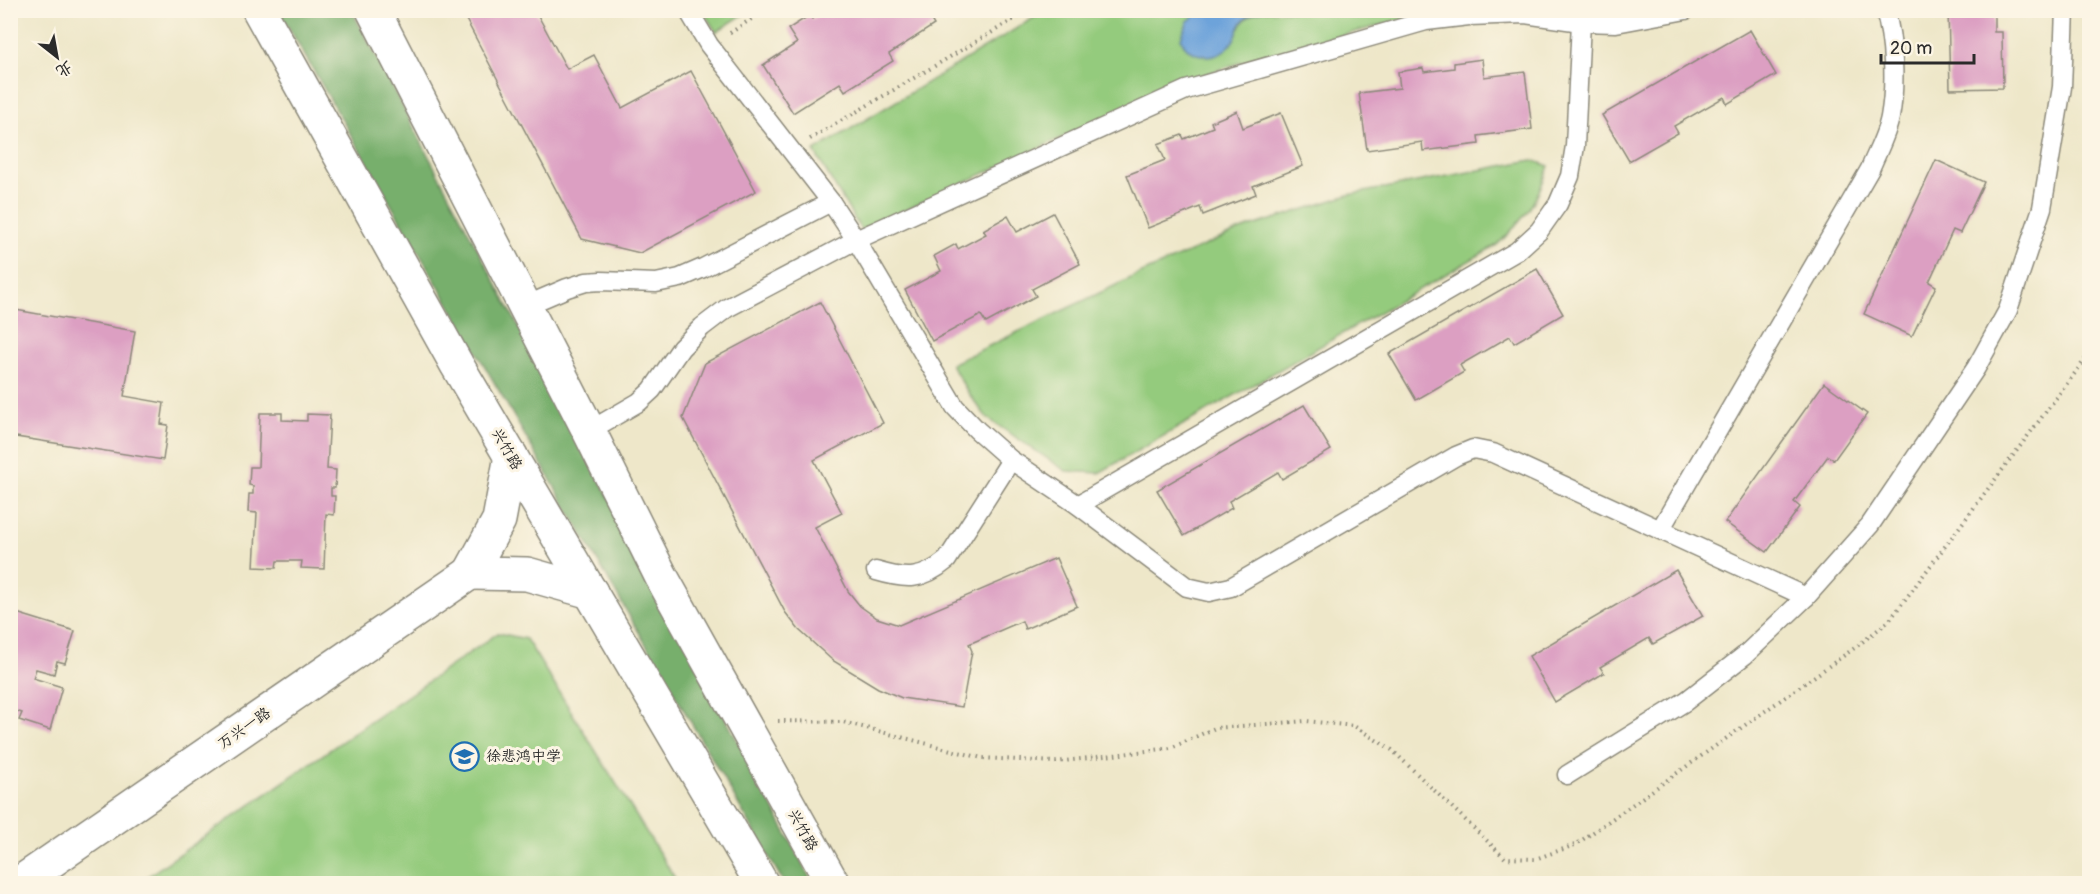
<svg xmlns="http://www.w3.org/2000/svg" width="2100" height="894" font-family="Pangolin,'LXGW WenKai TC',sans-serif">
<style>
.green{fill:#94cb7d;stroke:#607b54;stroke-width:1.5}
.forest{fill:#77af6c;stroke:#516d4c;stroke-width:1.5}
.water{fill:#6da3da;stroke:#4c6782;stroke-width:1.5}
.building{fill:#dc9fc2}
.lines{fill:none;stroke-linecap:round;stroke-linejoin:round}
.service-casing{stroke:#8c897a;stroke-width:21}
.tertiary-casing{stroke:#8c897a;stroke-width:36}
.path{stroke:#8c897a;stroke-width:4;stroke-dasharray:1.5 4.5;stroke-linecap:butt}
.service{stroke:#fff;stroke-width:18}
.tertiary{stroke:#fff;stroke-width:33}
.labels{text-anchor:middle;stroke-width:6;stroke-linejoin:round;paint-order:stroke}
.street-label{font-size:15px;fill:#2b2b2b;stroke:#fcf5e5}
.poi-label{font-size:15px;fill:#2b2b2b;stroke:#fcf5e5;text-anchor:start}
</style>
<rect width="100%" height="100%" fill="#fcf5e5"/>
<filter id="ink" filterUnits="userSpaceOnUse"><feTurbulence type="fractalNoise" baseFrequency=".0167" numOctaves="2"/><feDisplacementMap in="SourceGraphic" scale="12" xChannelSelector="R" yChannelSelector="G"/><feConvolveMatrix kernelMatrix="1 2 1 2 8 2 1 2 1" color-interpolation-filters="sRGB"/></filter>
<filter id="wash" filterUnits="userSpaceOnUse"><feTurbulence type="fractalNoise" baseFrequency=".008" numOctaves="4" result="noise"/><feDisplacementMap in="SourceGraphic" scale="24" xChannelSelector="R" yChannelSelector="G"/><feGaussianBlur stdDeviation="1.35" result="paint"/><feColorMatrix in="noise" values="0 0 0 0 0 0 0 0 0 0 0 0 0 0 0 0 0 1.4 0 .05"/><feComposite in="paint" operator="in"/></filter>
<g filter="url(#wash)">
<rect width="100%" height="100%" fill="#eee7c9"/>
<g class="green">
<path d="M703,11H749L716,32Z"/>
<path d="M1045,11H1203L1196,13L1236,36C1241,21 1247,15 1262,11H1421L1419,15L1242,62L1185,81L861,230L814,151Z"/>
<path d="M1532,160L1549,166C1536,204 1526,217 1497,245L1099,473L1066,471L987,418L969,394L951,364L1135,276L1240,230L1348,195Z"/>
<path d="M498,633L526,639L678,883H138Z"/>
</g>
<path class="forest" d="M279,11H352L811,880L805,883H784Z"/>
<path class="water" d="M1203,10H1262V11C1256,12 1250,14 1245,19C1239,24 1239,29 1236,36C1229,51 1214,60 1197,54C1189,51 1183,46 1181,38L1188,21Z"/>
<g id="blocks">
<g class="building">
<path d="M461,10H535L567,69L594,55L622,108L691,71L756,191L640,253L582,239Z"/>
<path d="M826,10H925L934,25L889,54L893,61L845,91L840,83L793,113L763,65L797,43L788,29L810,15L812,19Z"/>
<path d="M1948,10H1994V32H2002L2003,88L1950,89Z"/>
<path d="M1750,30L1776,75L1727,104L1724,97L1674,126L1678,133L1629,161L1602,115Z"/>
<path d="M1482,59L1484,77L1525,72L1532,129L1478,136L1479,144L1423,151L1422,142L1367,150L1359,93L1400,88L1398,72L1423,68L1424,72L1454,68V63Z"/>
<path d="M1237,111L1243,128L1281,113L1303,166L1253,186L1256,194L1203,215L1200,207L1148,228L1127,175L1165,160L1158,144L1182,135L1184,139L1213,127L1211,122Z"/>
<path d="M1936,160L1984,182L1960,233L1953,230L1929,282L1936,286L1912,336L1864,314Z"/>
<path d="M1053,213L1080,264L1032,289L1036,296L986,323L981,315L932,341L905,290L941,271L934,256L956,244L958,249L986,234L983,230L1008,216L1017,232Z"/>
<path d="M1537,269L1563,314L1514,343L1510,336L1460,365L1464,372L1416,400L1389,354Z"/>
<path d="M820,302L883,423L814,460L842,513L815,527L848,591L860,606L877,618L899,625L1056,558L1077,606L1025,629L1022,621L969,644L972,651L962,707L902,698L878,688L832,660L799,630L785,612L683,418L705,363Z"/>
<path d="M10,309L135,331L124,396L164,403L161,424L168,425L163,460L10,436Z"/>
<path d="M1824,383L1867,414L1834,460L1828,456L1794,502L1800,507L1767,552L1725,522Z"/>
<path d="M1304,405L1331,450L1282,479L1278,472L1229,501L1232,508L1184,536L1157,490Z"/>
<path d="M260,413H282V420L307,421V414L330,415L327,469L336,470L335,488H331V496H335L334,515L326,514L324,569L301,568L302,561H277L276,568L254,567L257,513L248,512L249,494H253V486L249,485L250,467H258Z"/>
<path d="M1676,570L1703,616L1653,644L1649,638L1600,667L1604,673L1555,702L1529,656Z"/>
<path d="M10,611L75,631L65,663L57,661L54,674L36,669L33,678L62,687L50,730L19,720L22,713L10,709Z"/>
</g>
</g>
</g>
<g filter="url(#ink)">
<use href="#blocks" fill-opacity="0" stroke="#8c897a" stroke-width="1.5"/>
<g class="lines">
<defs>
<g id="service">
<path d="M688,10L709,45L831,202L856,240L955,407L977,430L1011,460L1078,505L1187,587L1209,592L1231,587L1456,456L1473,449L1493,453L1806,597"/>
<path d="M525,306L567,288L586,282L601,281L656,283L680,278L703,268L831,202"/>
<path d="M589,431L639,402L652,390L681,348L702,327L727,308L856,240L1186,90L1426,21L1469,16L1525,14L1581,22L1616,23L1686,10"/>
<path d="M1078,505L1517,251L1539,231L1558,204L1570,176L1575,146L1581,22"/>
<path d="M1660,530L1870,169C1877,152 1887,134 1890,117C1896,85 1894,41 1885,10"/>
<path d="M876,571C906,580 922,581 947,560L1011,460"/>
<path d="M1567,775L1686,701L1745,655L1806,597L1870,525L1976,368L2008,310L2042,208L2062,87L2065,10"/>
</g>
<g id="tertiary">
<path d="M259,10L457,365L762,884"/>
<path d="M373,10L589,431L661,576L833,884"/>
<path d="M511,456L499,520L470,573L527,574L591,592"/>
<path d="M18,884L470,573"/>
</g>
</defs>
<use href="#service" class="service-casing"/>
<use href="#tertiary" class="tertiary-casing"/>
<g class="path">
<path d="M730,33L765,10"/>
<path d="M810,139L1030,10"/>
<path d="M778,721L843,722L982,758L1056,762L1171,748L1215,728L1306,721L1354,726L1392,750L1505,858L1535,859L1575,845L1856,647L1889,621L2090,353"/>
</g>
<use href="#service" class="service"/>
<use href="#tertiary" class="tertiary"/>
</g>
</g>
<defs>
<symbol id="school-ring" viewBox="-11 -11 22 22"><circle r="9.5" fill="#fcf5e5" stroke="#1f6fb2" stroke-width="1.5"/><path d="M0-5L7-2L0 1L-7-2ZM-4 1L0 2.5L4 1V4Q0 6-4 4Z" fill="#1f6fb2"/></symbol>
</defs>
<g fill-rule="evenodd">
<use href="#school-ring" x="448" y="740" width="33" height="33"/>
</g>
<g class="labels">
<g class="street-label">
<text transform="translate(507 449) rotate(60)" y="5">兴竹路</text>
<text transform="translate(244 728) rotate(-35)" y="5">万兴一路</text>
<text transform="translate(803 830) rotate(61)" y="5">兴竹路</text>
</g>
<g class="poi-label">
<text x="486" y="761">徐悲鸿中学</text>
</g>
</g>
<rect width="2100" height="894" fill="none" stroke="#fcf5e5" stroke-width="36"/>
<g transform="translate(57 57) rotate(149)" stroke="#fcf5e5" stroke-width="4.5" paint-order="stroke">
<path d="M0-4.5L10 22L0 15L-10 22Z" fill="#2b2b2b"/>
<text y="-9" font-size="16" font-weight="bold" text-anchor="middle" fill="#2b2b2b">北</text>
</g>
<path d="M1881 54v9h93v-9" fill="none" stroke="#2b2b2b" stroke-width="3"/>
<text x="1890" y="54" font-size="18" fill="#2b2b2b" stroke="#fcf5e5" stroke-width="4.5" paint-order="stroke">20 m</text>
</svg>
